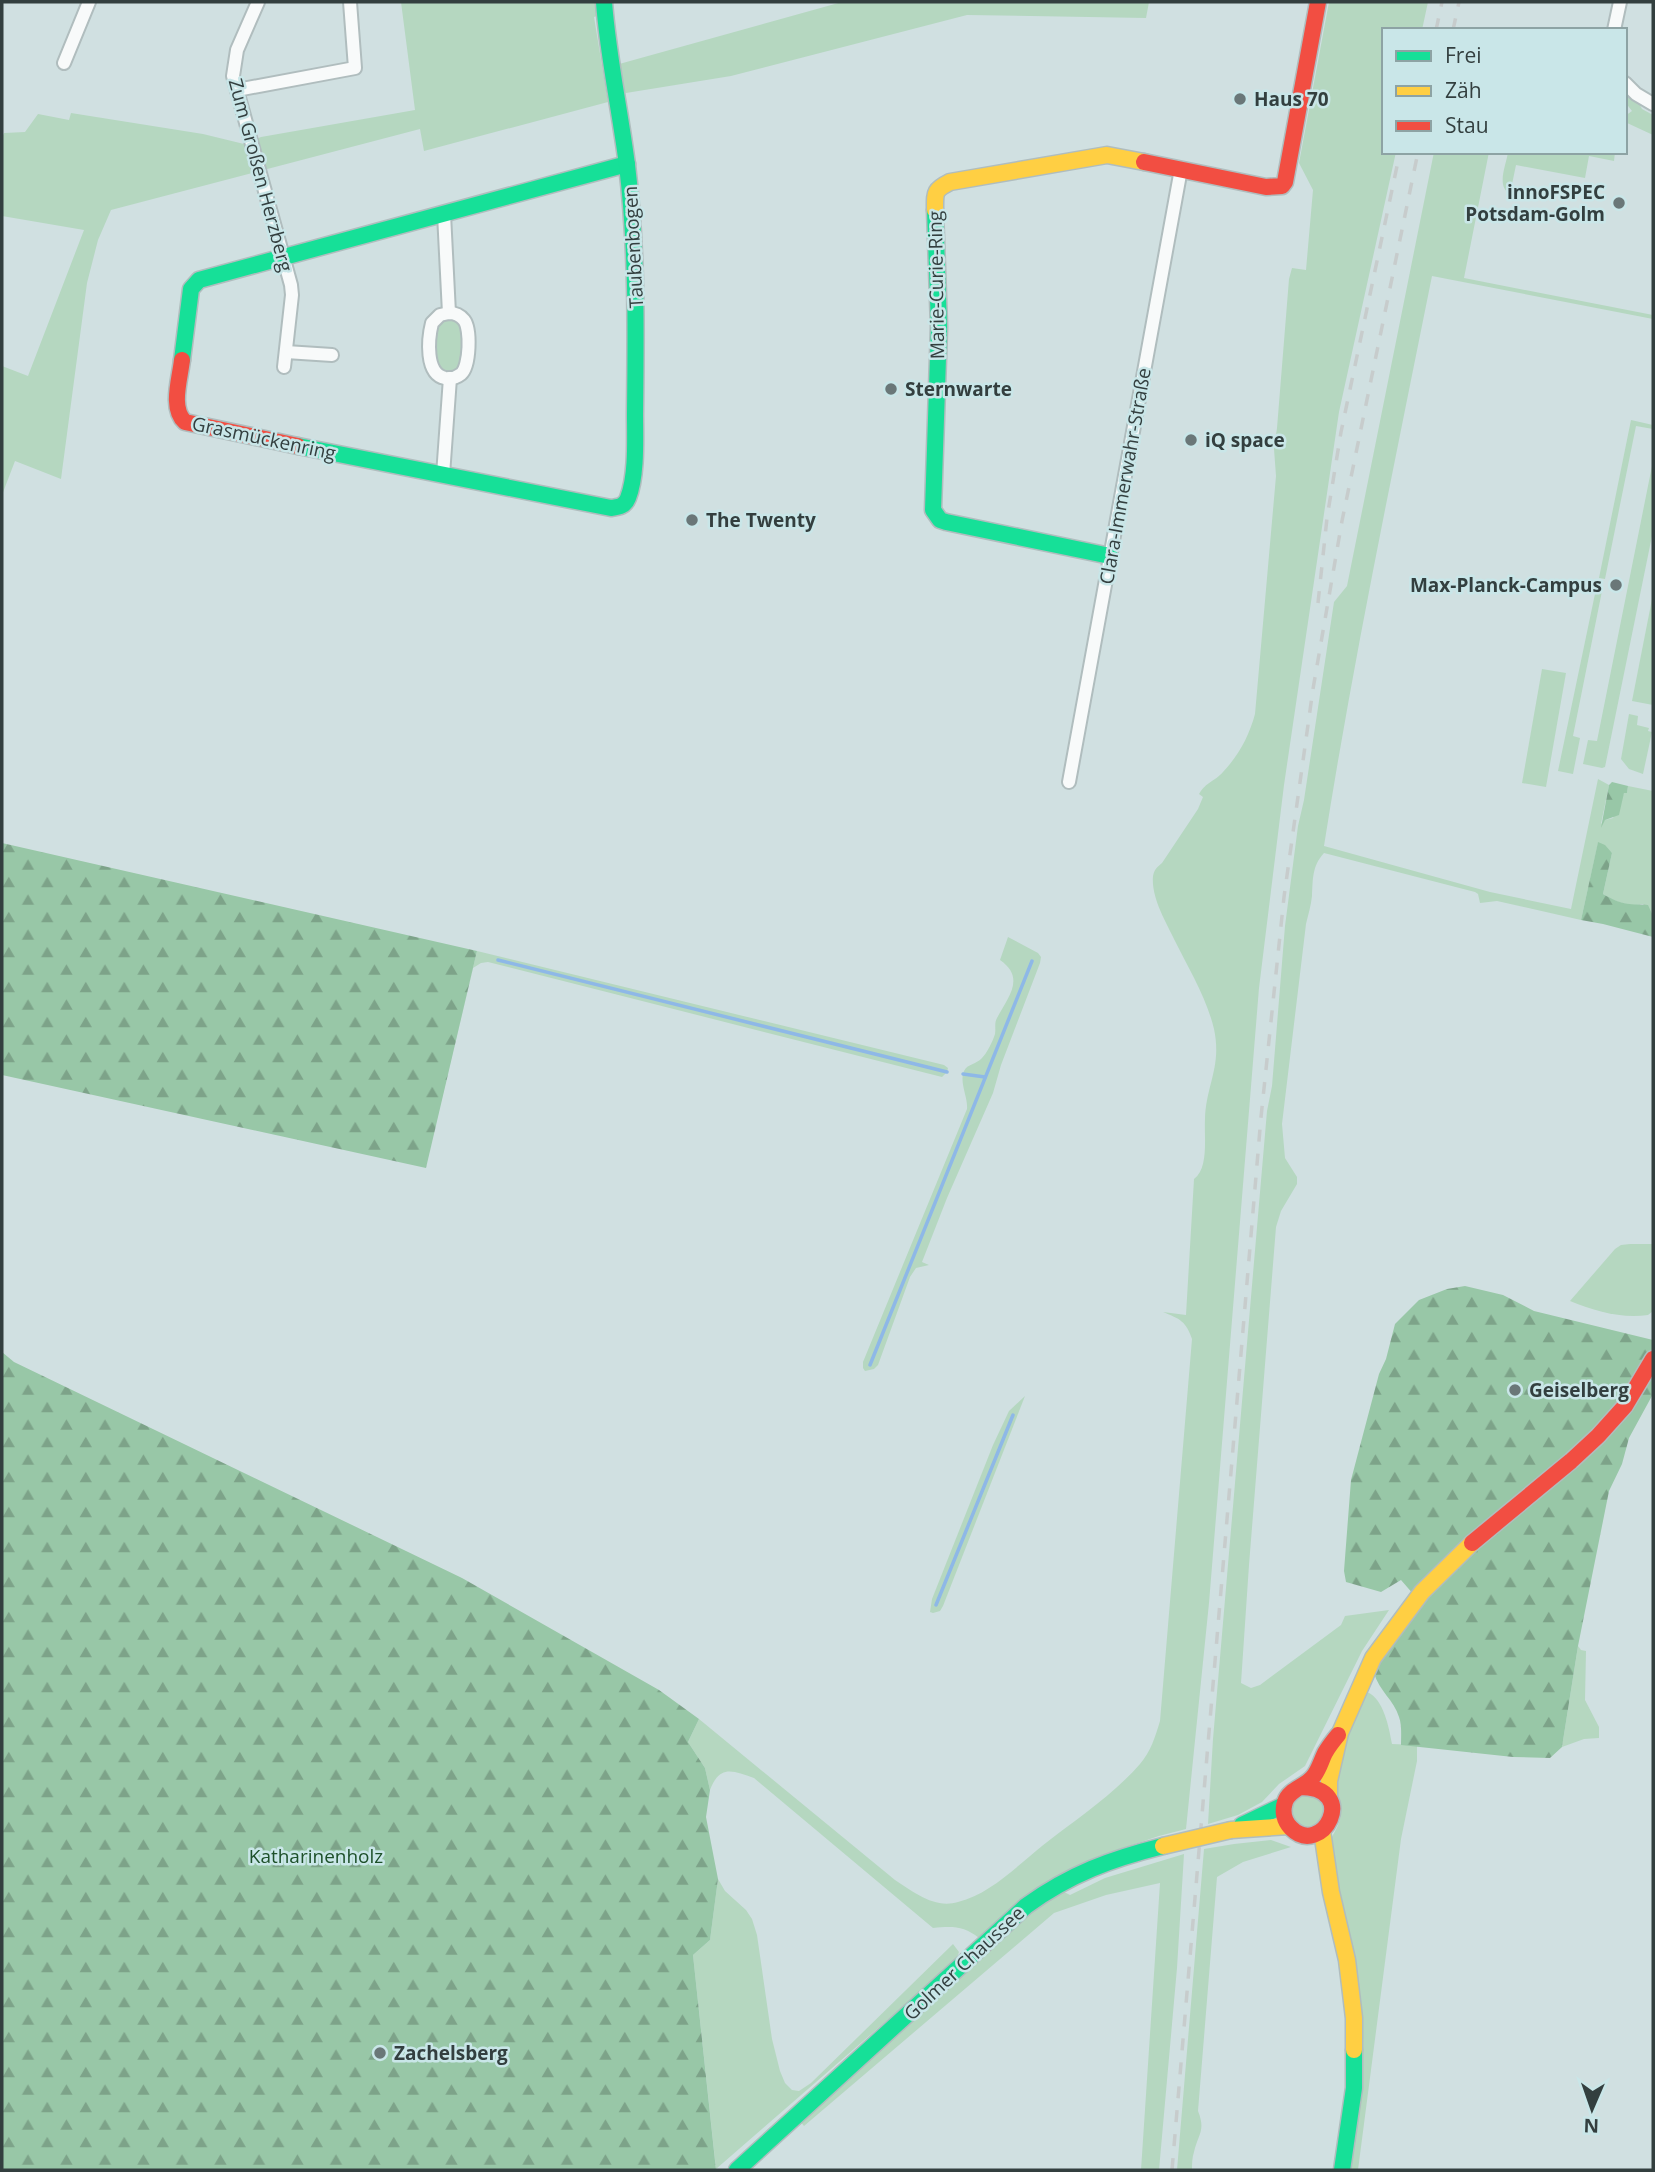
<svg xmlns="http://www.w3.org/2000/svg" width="1655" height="2172" font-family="'Open Sans',sans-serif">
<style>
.green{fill:#b5d7c0}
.forest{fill:url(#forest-firs)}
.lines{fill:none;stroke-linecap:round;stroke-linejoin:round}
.stream{stroke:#8eb8e7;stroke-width:3.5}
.street-casing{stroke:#b0bdbe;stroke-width:16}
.fast-casing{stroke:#b0bdbe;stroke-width:19}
.slow-casing{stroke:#b0bdbe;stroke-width:19}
.jam-casing{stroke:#b0bdbe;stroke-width:19}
.street{stroke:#f8fafa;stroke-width:12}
.fast{stroke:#16e098;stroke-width:16}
.slow{stroke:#ffcf43;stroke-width:16}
.jam{stroke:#f24e42;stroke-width:16}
.rail{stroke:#c7cccc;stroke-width:3.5;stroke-dasharray:12 12;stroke-linecap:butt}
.slow-bridge-casing{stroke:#b0bdbe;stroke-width:19;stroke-linecap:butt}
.slow-bridge{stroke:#ffcf43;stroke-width:16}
.poi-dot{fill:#6a7778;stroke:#c9e6e8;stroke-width:2.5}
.labels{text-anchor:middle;stroke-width:5;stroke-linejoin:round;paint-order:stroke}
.poi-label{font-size:19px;font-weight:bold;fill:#333f3f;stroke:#c9e6e8;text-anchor:start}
.street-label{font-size:19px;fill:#333f3f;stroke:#c9e6e8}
.park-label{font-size:19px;fill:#1d5029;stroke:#c9e6e8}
</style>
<defs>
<pattern id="forest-firs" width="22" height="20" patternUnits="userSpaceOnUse" patternTransform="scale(1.75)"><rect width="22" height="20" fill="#98c7a7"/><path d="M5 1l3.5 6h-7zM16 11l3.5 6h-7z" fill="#7da389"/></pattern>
</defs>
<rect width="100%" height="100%" fill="#d0e0e1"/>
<g class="green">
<path d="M401,2H599L600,15L594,17L608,102L424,151L420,129L111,210L98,240L87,283L61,479L15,461L2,495V366L28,376L84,230L2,216V138L4,133L25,132L38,114L69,120L71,113L203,134L244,144L261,137L415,110Z"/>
<path d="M842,2H1149L1146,18L967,15L731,76L626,93L616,86L612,66Z"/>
<path d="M1329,2H1428L1422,30H1384V152H1396L1339,412L1284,785L1259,988L1209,1603L1186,1829L1159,1836L1099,1856L1059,1875L979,1938C964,1926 953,1926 933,1928L754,1778C733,1771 720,1764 710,1790L705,1768L688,1742L699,1719L895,1880C914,1892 934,1909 958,1902C990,1894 1017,1866 1042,1846C1075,1820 1112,1796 1140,1764C1151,1751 1155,1737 1160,1721L1192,1339C1186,1321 1180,1319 1163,1312L1186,1315L1194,1179C1209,1168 1204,1137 1205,1119C1206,1085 1222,1067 1214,1029C1207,999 1189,969 1175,941C1166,922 1151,898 1153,876C1154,870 1157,867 1162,863L1198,809L1203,797L1199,794C1207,781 1213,783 1223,772C1239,755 1249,736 1255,714L1276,476L1274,449L1277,428L1289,279L1292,268L1306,270L1313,190L1299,163Z"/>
<path d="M1625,95L1640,105L1642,109L1653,115V135L1625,122V116L1632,111L1625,102Z"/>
<path d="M1434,152H1489L1464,278L1653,315V319L1432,276C1394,466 1354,655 1324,846L1490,892L1571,909L1598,779L1609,785L1601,824L1605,820L1613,818L1624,793H1627L1628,786L1653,791V916L1643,904C1629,907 1615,902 1603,894L1612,853L1598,843L1581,920L1497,901L1480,903L1478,894L1475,892L1324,853C1312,866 1313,879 1312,896C1311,906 1308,915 1306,924L1282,1124L1285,1158L1297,1177V1184L1281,1211L1276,1227L1249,1565L1241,1683L1251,1688L1260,1685L1341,1625L1345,1616L1389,1610L1362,1651L1305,1766L1279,1784L1262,1802L1238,1815L1208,1824L1213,1739L1267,1111L1272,1086L1285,926L1298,826L1304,800L1334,602L1347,586Z"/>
<path d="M1508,152H1615L1614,161L1589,156L1585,178L1516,165L1510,194C1496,186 1506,166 1508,152Z"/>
<path d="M443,319H454L462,326L463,364L455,372H443L433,359L435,327Z"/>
<path d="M1631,420L1653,425V429L1636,426L1605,579L1599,578Z"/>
<path d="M1653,461V531L1605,767L1602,768L1583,764L1588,740L1597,741Z"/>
<path d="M1596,589L1602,591L1573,736L1580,738L1573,774L1558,771Z"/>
<path d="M1653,594V705L1632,701Z"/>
<path d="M1542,669L1566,673L1546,787L1522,783Z"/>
<path d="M1629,714L1638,716L1637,725L1649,728L1648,731L1652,732L1643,774L1629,769L1621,759Z"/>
<path d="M1008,937L1038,953L1041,957L1040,963L1001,1065L993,1093L947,1198L922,1262L929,1265L916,1268L910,1277L878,1365L874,1369L865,1371L863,1368V1362L967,1109C968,1097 959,1082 964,1071C967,1064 977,1064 982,1058C987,1053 993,1041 995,1034C996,1028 994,1023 997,1018C1008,997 1026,978 1000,960Z"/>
<path d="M477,951L944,1065L948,1068L947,1072L942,1077L488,962L481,963L473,968Z"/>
<path d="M1630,1244H1653V1311L1648,1315C1622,1319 1594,1311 1570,1301L1615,1249L1621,1245Z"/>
<path d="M1025,1396L943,1606L940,1611L933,1613L930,1612L932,1599L993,1445L1009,1411Z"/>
<path d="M1578,1646L1581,1650L1586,1651L1585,1700L1599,1727V1738L1584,1739L1562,1747Z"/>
<path d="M1367,1692C1384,1699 1389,1728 1392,1744L1417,1745V1761L1401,1839L1358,2170H1350C1357,2128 1364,2079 1363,2036C1360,1971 1340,1908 1329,1844C1332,1835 1338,1828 1340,1819C1344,1805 1335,1794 1334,1781C1334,1768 1358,1700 1367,1692Z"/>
<circle cx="1308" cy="1811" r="18"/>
<path d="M1271,1840L1291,1847L1243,1862L1217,1877L1198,2111C1206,2131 1198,2134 1194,2152C1192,2158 1192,2164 1192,2170H1177L1204,1849L1234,1844Z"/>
<path d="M1184,1854L1177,1968L1159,2170H1141L1160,1883L1106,1895L1054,1913L804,2126L799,2120L1020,1919L1062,1891L1070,1895L1105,1878Z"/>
<path d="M718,1879L725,1891L746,1910L752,1919L757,1935L772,2039L780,2071L785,2083L792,2090L799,2091L811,2083L953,1944L959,1952L956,1960L938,1976L716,2169L693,1955L710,1940Z"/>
</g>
<g class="forest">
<path d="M1612,782L1628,786L1627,793H1624L1619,815L1605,820L1601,828L1609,785Z"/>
<path d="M1598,842L1605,845L1612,853L1603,894C1622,905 1627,904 1648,905L1653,916V937L1603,924L1581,920Z"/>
<path d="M2,843L477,951L426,1168L2,1075Z"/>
<path d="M1465,1286L1503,1295L1534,1311L1653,1340V1394L1629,1438L1622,1464L1609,1491L1578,1646L1562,1747L1550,1758L1513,1757L1401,1745C1401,1737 1402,1725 1399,1717C1394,1700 1379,1691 1374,1673L1395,1639L1421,1603L1401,1580L1381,1592L1346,1582L1344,1571L1351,1480L1379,1374L1386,1359L1395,1324L1419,1300L1447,1289Z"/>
<path d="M2,1352L14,1362L462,1578L659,1690L699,1719L688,1742L705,1768L710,1790L706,1817L718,1879L710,1940L693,1955L716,2170H2Z"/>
</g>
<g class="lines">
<g class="stream">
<path d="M498,960L947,1072"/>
<path d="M963,1074L985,1077"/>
<path d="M870,1365L1032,961"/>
<path d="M936,1605L1013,1415"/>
</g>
<defs>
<g id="street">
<path d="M258,2L237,50L233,76L291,285L292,295L284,367"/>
<path d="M1614,30L1620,2"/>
<path d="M64,63L89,2"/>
<path d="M1625,83L1636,94L1653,104"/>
<path d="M237,90L355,68L350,2"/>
<path d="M444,214L449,313"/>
<path d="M449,313C455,313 460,315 464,320C471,329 470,366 461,374C456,378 451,379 445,378C425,374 428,339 432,323L440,315Z"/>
<path d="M286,352L332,355"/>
<path d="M443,475L450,378"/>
<path d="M1069,782L1181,169"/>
</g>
<g id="fast">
<path d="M935,210L939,327L933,510L940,520L946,522L1110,556"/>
<path d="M182,360L191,289L199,280L627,164"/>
<path d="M298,446L611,508C619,507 625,506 628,498C637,475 635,438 635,414C636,331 637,248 627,165C620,110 608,57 604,2"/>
<path d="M1242,1825L1284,1805"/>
<path d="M737,2170L1026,1906C1070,1874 1111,1859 1163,1846"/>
<path d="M1342,2170L1354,2088V2050"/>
</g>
<g id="slow">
<path d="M935,210C935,192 934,190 950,182L1107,155L1144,162"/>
<path d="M1329,1796V1781L1340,1733L1373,1658L1422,1592L1472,1543"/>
<path d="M1231,1830L1289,1826"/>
<path d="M1322,1831L1331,1892L1347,1960L1354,2018V2050"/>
</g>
<g id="jam">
<path d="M1144,162L1266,187L1282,186L1285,182L1318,2"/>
<path d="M182,360C180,379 170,408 185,422L298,446"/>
<path d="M1472,1543L1571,1461L1598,1436L1625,1406L1653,1359"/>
<path d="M1300,1787C1361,1787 1322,1859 1291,1828C1284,1821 1282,1811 1285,1802C1289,1789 1305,1787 1313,1777C1319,1770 1321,1761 1325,1753C1329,1746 1333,1741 1338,1735"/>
</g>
</defs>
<use href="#street" class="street-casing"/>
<use href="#fast" class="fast-casing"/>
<use href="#slow" class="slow-casing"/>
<use href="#jam" class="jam-casing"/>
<use href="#street" class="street"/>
<use href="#fast" class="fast"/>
<use href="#slow" class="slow"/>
<use href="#jam" class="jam"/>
<g class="rail">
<path d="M1436,30L1442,2"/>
<path d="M1453,30L1459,2"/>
<path d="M1318,603L1327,518L1341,432L1400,152"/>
<path d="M1172,2170L1261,1117L1284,897L1313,689L1342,521L1418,152"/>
</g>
<defs>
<path id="slow-bridge" d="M1163,1846L1231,1830"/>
</defs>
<use href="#slow-bridge" class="slow-bridge-casing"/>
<use href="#slow-bridge" class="slow-bridge"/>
</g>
<g class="poi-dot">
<circle cx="1240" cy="99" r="7"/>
<circle cx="1619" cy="203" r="7"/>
<circle cx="891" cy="389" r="7"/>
<circle cx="1191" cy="440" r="7"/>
<circle cx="692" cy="520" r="7"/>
<circle cx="1616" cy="585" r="7"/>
<circle cx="1515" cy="1390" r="7"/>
<circle cx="380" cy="2053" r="7"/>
</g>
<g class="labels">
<g class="poi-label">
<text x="1254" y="106">Haus 70</text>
<text x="1605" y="199" text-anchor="end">innoFSPEC<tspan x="1605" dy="22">Potsdam-Golm</tspan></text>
<text x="905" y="396">Sternwarte</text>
<text x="1205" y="447">iQ space</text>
<text x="706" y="527">The Twenty</text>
<text x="1602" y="592" text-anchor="end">Max-Planck-Campus</text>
<text x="1529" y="1397">Geiselberg</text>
<text x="394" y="2060">Zachelsberg</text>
</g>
<g class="street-label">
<text transform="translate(261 175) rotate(75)" y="7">Zum Großen Herzberg</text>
<text transform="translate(633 247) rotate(-93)" y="7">Taubenbogen</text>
<text transform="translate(936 285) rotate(-91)" y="7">Marie-Curie-Ring</text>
<text transform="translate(264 438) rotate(12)" y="7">Grasmückenring</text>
<text transform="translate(1125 476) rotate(-80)" y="7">Clara-Immerwahr-Straße</text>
<text transform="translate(964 1963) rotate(-43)" y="7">Golmer Chaussee</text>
</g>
<g class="park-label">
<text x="316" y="1863">Katharinenholz</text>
</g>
</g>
<rect width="1655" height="2172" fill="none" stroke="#333f3f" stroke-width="7"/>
<rect x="1382" y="28" width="245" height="126" fill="#c9e6e8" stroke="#8da3a4" stroke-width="2"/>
<rect x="1396" y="51" width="35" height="10" fill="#16e098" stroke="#8da3a4" stroke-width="2"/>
<text x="1445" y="63" font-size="21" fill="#333f3f">Frei</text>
<rect x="1396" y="86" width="35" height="10" fill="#ffcf43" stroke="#8da3a4" stroke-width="2"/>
<text x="1445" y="98" font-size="21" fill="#333f3f">Zäh</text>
<rect x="1396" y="121" width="35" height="10" fill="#f24e42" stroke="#8da3a4" stroke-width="2"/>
<text x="1445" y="133" font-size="21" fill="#333f3f">Stau</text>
<g transform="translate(1592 2109) rotate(182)" stroke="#c9e6e8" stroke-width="5" paint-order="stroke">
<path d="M0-5L12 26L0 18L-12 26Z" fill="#333f3f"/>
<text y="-10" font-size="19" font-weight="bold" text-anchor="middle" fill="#333f3f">N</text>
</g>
</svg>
